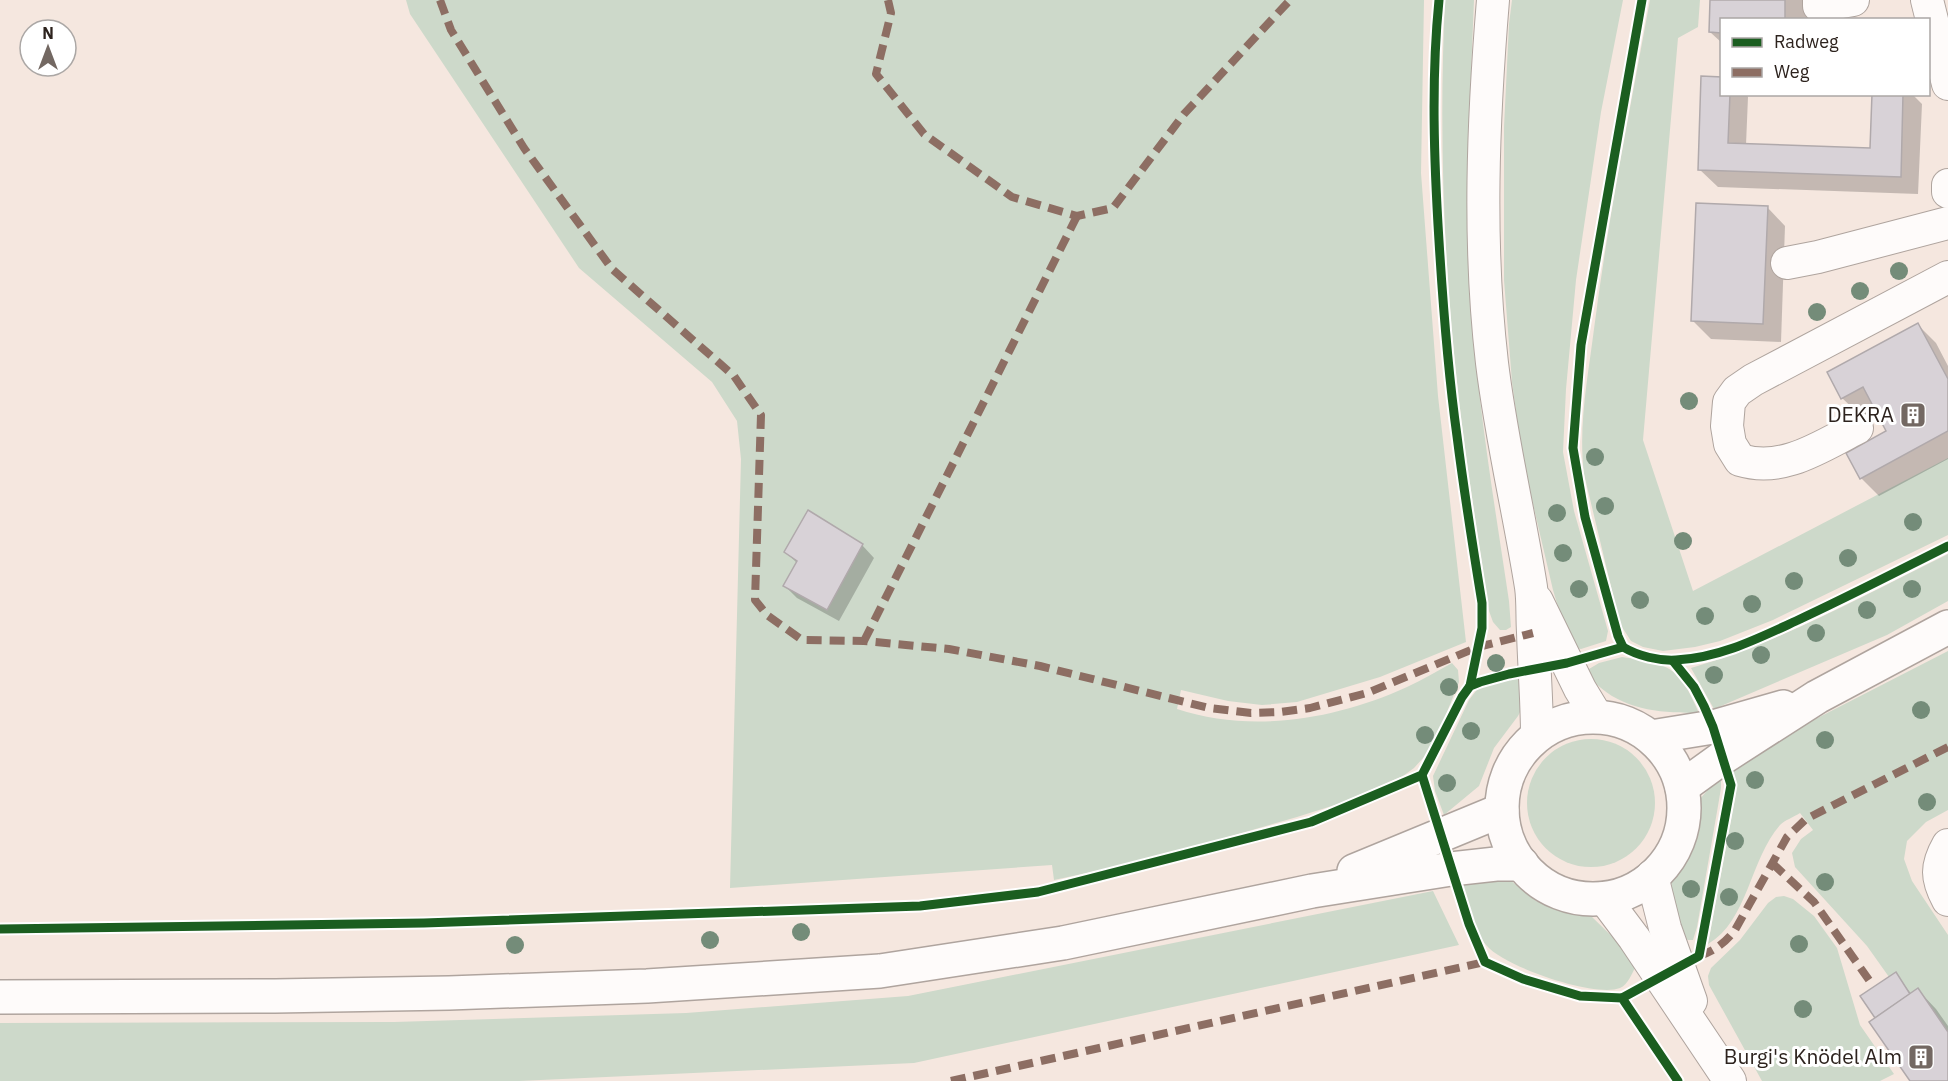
<svg xmlns="http://www.w3.org/2000/svg" width="1948" height="1081" font-family="'IBM Plex Sans',sans-serif">
<style>
.green{fill:#cdd9ca}
.shadow{fill:#0003}
.building{fill:#d8d2d7;stroke:#b0a9ab;stroke-width:1.5}
.lines{fill:none;stroke-linecap:round;stroke-linejoin:round}
.minor-casing{stroke:#afa49e;stroke-width:34}
.major-casing{stroke:#afa49e;stroke-width:36}
.minor{stroke:#fefbfa;stroke-width:32}
.major{stroke:#fefbfa;stroke-width:33}
.quiet{stroke:#8d6e63;stroke-width:8;stroke-dasharray:15 8;stroke-linecap:butt}
.cycleway-casing{stroke:#fff;stroke-width:13}
.cycleway{stroke:#1b5e20;stroke-width:9}
.tree{fill:#748c79}
.labels{text-anchor:middle;stroke-width:6;stroke-linejoin:round;paint-order:stroke}
.poi-label{font-size:21px;fill:#2d231e;stroke:#fff;text-anchor:end}
</style>
<rect width="100%" height="100%" fill="#f5e7df"/>
<g class="green">
<path d="M406,0H1424L1421,173L1438,396L1466,642L1380,677L1297,702L1262,705L1228,701L1181,690L1177,709C1252,734 1337,719 1407,687C1422,680 1437,671 1452,663L1458,670L1459,682L1441,727L1424,757L1414,768L1403,776L1338,804L1297,817L1152,859L1054,880L1052,865L730,888L741,459L737,421L712,382L579,268L410,14Z"/>
<path d="M1445,0H1474C1470,100 1465,200 1471,299C1477,401 1494,501 1509,601L1511,627L1506,630H1500L1493,622L1489,611C1478,535 1465,458 1457,382C1443,255 1439,127 1445,0Z"/>
<path d="M1512,0H1623L1601,112L1576,280L1566,389L1563,452L1574,511L1608,631L1606,641L1581,649L1575,648L1567,637L1553,590L1522,457L1512,382L1504,280V127L1509,24Z"/>
<path d="M1650,0H1700L1698,27L1678,38L1643,440L1693,591L1948,458V535L1773,620L1720,641L1695,647L1663,651L1643,647L1631,641L1620,624L1584,474C1578,425 1588,377 1594,329C1608,219 1630,109 1650,0Z"/>
<path d="M1948,554V601L1887,635L1714,709L1691,668C1781,642 1864,595 1948,554Z"/>
<path d="M1948,651V810L1926,822L1907,841L1904,859L1912,881L1948,935V1032L1910,994L1896,972L1889,977L1867,946L1795,867L1792,853L1801,839L1813,830L1800,813C1794,817 1785,820 1780,825C1750,859 1748,921 1708,944L1736,793V785L1730,763Z"/>
<path d="M1622,657C1671,664 1679,667 1699,713C1665,713 1628,711 1601,688C1595,683 1589,677 1589,669L1599,663Z"/>
<path d="M1524,676L1523,706L1518,716L1494,748L1479,786L1444,815L1435,791L1433,776L1469,700L1479,687Z"/>
<circle cx="1591" cy="803" r="64"/>
<path d="M1721,779V788L1718,806L1697,927L1693,940H1688L1682,937L1670,894L1672,880L1692,841L1700,799L1716,780Z"/>
<path d="M1461,878L1510,880L1536,901L1548,906L1584,913L1591,916L1627,951L1636,966C1632,973 1628,985 1620,988C1595,998 1505,967 1487,946C1472,929 1468,899 1461,878Z"/>
<path d="M1433,891L1459,945L914,1063L519,1081H0V1023L394,1022L686,1013L908,996Z"/>
<path d="M1784,896L1793,899L1814,916L1837,948L1860,1025L1894,1074L1880,1081H1762L1709,985L1708,976L1711,968L1740,940L1768,903L1776,897Z"/>
</g>
<g class="shadow">
<path d="M1711,0H1810L1809,20H1722V43L1710,32Z"/>
<path d="M1722,94H1746L1748,97L1746,145L1872,149L1874,94H1912L1922,104L1918,194L1718,187L1699,169Z"/>
<path d="M1767,207L1785,226L1781,342L1711,339L1693,321Z"/>
<path d="M1918,325L1936,343L1948,366V459L1879,496L1861,478L1888,432L1876,408L1861,416L1842,398Z"/>
<path d="M862,545L874,558L839,621L797,598L785,586L797,563L786,552Z"/>
<path d="M1896,974L1912,995L1918,990L1936,1009L1948,1026V1081H1912L1877,1018Z"/>
</g>
<g class="building">
<path d="M1710,0H1785V20H1722V33L1709,32Z"/>
<path d="M1701,76L1722,77V94H1730L1728,143L1870,148L1872,94H1903L1901,177L1698,170Z"/>
<path d="M1696,203L1768,206L1763,324L1691,321Z"/>
<path d="M1918,323L1948,379V431L1860,479L1846,453L1886,431L1863,387L1841,399L1827,372Z"/>
<path d="M808,510L863,544L827,610L783,586L797,561L784,552Z"/>
<path d="M1896,972L1910,994L1875,1018L1860,996Z"/>
<path d="M1918,988L1948,1032V1081H1910L1869,1022Z"/>
</g>
<g class="lines">
<defs>
<g id="minor">
<path d="M1493,0C1483,120 1478,243 1492,363C1501,438 1519,512 1531,587C1533,601 1532,617 1533,632C1534,667 1537,701 1537,736"/>
<path d="M1819,0V6L1853,0"/>
<path d="M1927,0L1948,84"/>
<path d="M1948,185V192"/>
<path d="M1787,263L1818,257L1948,223"/>
<path d="M1857,428C1820,447 1783,473 1740,460L1730,444L1727,426L1729,402L1737,391L1753,380L1948,277"/>
<path d="M1537,601L1580,689L1597,717"/>
<path d="M1948,845C1936,866 1936,878 1948,900"/>
<path d="M1652,876L1665,928L1691,1001"/>
<path d="M1604,898L1634,938L1730,1081"/>
</g>
<g id="major">
<circle cx="1593" cy="808" r="91"/>
<path d="M1651,737L1713,727L1783,707"/>
<path d="M1682,787L1722,758L1817,697L1948,627"/>
<path d="M1354,871L1502,810"/>
<path d="M0,997L275,996L449,993L647,986L880,971L1063,943L1312,891L1451,869L1496,864H1522"/>
</g>
</defs>
<use href="#minor" class="minor-casing"/>
<use href="#major" class="major-casing"/>
<use href="#minor" class="minor"/>
<use href="#major" class="major"/>
<g class="quiet">
<path d="M440,0L451,30L524,148L612,269L734,376L761,415L755,600L767,615L802,640L864,641L949,649L1040,666L1209,708L1251,713L1280,712L1310,708L1367,693L1478,647L1533,633"/>
<path d="M888,0L891,13L876,74L924,134L1012,197L1077,216L1113,208L1184,114L1290,0"/>
<path d="M864,641L1077,216"/>
<path d="M1772,863L1814,902L1869,980"/>
<path d="M1699,956C1714,951 1725,943 1735,930L1787,837L1806,819L1948,747"/>
<path d="M951,1081L1485,962"/>
</g>
<defs>
<g id="cycleway">
<path d="M1439,0C1431,80 1434,161 1439,241C1443,306 1448,372 1457,436C1464,492 1473,548 1482,603V628L1470,686"/>
<path d="M1623,647L1618,636L1585,517L1573,448L1581,345L1642,0"/>
<path d="M1422,775L1469,924L1485,962L1523,979L1580,996L1622,998L1678,1081"/>
<path d="M0,929L424,923L920,906L1038,892L1311,822L1422,775L1462,697L1470,686L1480,682L1509,674L1567,663L1623,647C1638,656 1659,661 1676,660C1719,658 1757,639 1796,621C1848,597 1898,571 1948,546"/>
<path d="M1622,998L1699,956L1731,785L1713,727L1704,706L1694,687L1673,661"/>
</g>
</defs>
<use href="#cycleway" class="cycleway-casing"/>
<use href="#cycleway" class="cycleway"/>
</g>
<g class="tree">
<circle cx="1899" cy="271" r="9"/>
<circle cx="1860" cy="291" r="9"/>
<circle cx="1817" cy="312" r="9"/>
<circle cx="1689" cy="401" r="9"/>
<circle cx="1595" cy="457" r="9"/>
<circle cx="1605" cy="506" r="9"/>
<circle cx="1557" cy="513" r="9"/>
<circle cx="1913" cy="522" r="9"/>
<circle cx="1683" cy="541" r="9"/>
<circle cx="1563" cy="553" r="9"/>
<circle cx="1848" cy="558" r="9"/>
<circle cx="1794" cy="581" r="9"/>
<circle cx="1579" cy="589" r="9"/>
<circle cx="1912" cy="589" r="9"/>
<circle cx="1640" cy="600" r="9"/>
<circle cx="1752" cy="604" r="9"/>
<circle cx="1867" cy="610" r="9"/>
<circle cx="1705" cy="616" r="9"/>
<circle cx="1816" cy="633" r="9"/>
<circle cx="1761" cy="655" r="9"/>
<circle cx="1496" cy="663" r="9"/>
<circle cx="1714" cy="675" r="9"/>
<circle cx="1449" cy="687" r="9"/>
<circle cx="1921" cy="710" r="9"/>
<circle cx="1471" cy="731" r="9"/>
<circle cx="1425" cy="735" r="9"/>
<circle cx="1825" cy="740" r="9"/>
<circle cx="1755" cy="780" r="9"/>
<circle cx="1447" cy="783" r="9"/>
<circle cx="1927" cy="802" r="9"/>
<circle cx="1735" cy="841" r="9"/>
<circle cx="1825" cy="882" r="9"/>
<circle cx="1691" cy="889" r="9"/>
<circle cx="1729" cy="897" r="9"/>
<circle cx="801" cy="932" r="9"/>
<circle cx="710" cy="940" r="9"/>
<circle cx="1799" cy="944" r="9"/>
<circle cx="515" cy="945" r="9"/>
<circle cx="1803" cy="1009" r="9"/>
</g>
<defs>
<symbol id="building-square" viewBox="-11 -11 22 22"><rect x="-9" y="-9" width="18" height="18" rx="4" fill="#736862" stroke="#fff"/><path d="M-4-6H4V6H1V3H-1V6H-4ZM-2.5-4.3h1.7v1.8h-1.7ZM.8-4.3h1.7v1.8H.8ZM-2.5-1h1.7V.8h-1.7ZM.8-1h1.7V.8H.8Z" fill="#fff"/></symbol>
</defs>
<g fill-rule="evenodd">
<use href="#building-square" x="1898" y="400" width="30" height="30"/>
<use href="#building-square" x="1906" y="1042" width="30" height="30"/>
</g>
<g class="labels">
<g class="poi-label">
<text x="1894" y="422">DEKRA</text>
<text x="1902" y="1064">Burgi's Knödel Alm</text>
</g>
</g>
<rect x="1720" y="18" width="210" height="78" fill="#ffffff" stroke="#aba7a5" stroke-width="1.5"/>
<rect x="1732" y="38" width="30" height="9" fill="#1b5e20" stroke="#aba7a5" stroke-width="1.5"/>
<text x="1774" y="48" font-size="18" fill="#2d231e">Radweg</text>
<rect x="1732" y="68" width="30" height="9" fill="#8d6e63" stroke="#aba7a5" stroke-width="1.5"/>
<text x="1774" y="78" font-size="18" fill="#2d231e">Weg</text>
<g transform="translate(48 48)"><circle r="28" fill="#ffffff" stroke="#aba7a5" stroke-width="1.5"/>
<path d="M0-4.5L10 22L0 15L-10 22Z" fill="#736862"/>
<text y="-9" font-size="16" font-weight="bold" text-anchor="middle" fill="#2d231e">N</text>
</g>
</svg>
